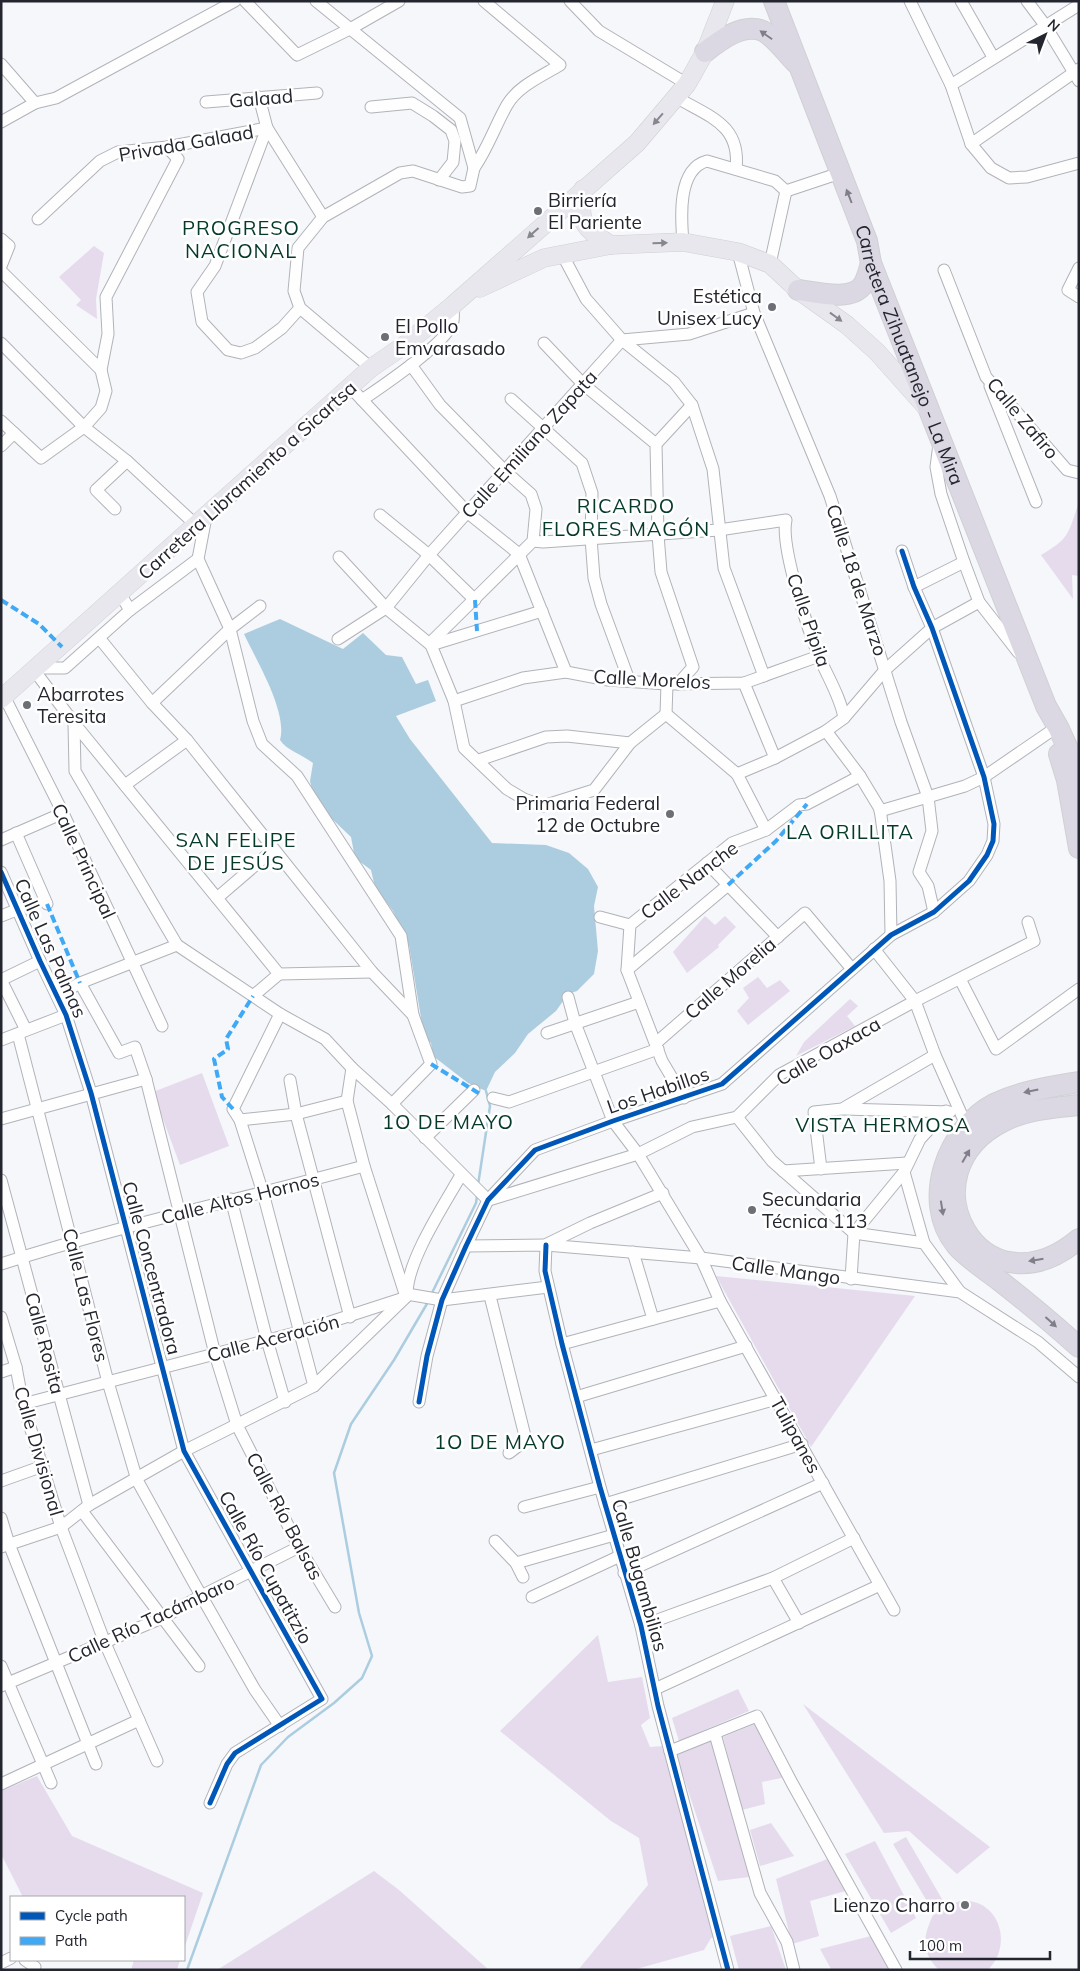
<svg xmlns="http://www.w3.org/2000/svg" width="1080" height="1971" font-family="Mulish,sans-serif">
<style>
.green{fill:#e6dbec}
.water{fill:#accddf}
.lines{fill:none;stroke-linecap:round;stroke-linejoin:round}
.stream{stroke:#accddf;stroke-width:2.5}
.street-casing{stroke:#b1b3b9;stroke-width:13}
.primary-casing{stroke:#cfd0d4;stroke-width:19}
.highway-casing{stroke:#cfd0d4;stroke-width:22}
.street{stroke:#fefefe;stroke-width:11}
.primary{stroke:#e8e7ed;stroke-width:18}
.highway{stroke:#dcd8e3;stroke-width:20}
.quiet{stroke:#3fa9f5;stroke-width:4;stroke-dasharray:8 4;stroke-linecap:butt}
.cycleway-casing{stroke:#fff;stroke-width:8}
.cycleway{stroke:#0057b8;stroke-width:5}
.oneway{fill:#807f89}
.oneway2{fill:#86868e}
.poi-dot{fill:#6d6f76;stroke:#fff;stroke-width:2}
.labels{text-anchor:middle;stroke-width:5;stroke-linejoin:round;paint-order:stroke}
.street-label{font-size:19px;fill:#24262f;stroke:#fff}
.poi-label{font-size:19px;fill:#24262f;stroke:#fff;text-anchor:start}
.neighbourhood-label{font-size:20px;letter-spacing:1px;fill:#053a2a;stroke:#fff}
</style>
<rect width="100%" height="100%" fill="#f5f7fa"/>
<g class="green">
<path d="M94,246L104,253L96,299L97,319L76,305L81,300L59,277Z"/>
<path d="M1079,502V576L1072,575L1073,599L1041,555C1070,538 1068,534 1079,502Z"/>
<path d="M705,916L715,925L725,916L736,927L718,945L719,947L687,973L673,952Z"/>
<path d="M758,977L767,988L780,980L790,991L748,1025L737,1011L749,998L743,988Z"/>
<path d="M850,999L858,1006L847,1016L855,1026L796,1056L804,1042Z"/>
<path d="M202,1073L229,1146L180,1165L153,1092Z"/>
<path d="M716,1276L915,1296L811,1447Z"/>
<path d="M598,1635L608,1682L642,1677L650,1718L641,1725L650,1747L663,1746L715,1938H711L704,1950L633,1970H578L648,1885L639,1838L611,1821L500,1731Z"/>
<path d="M738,1689L749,1711L679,1741L672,1718Z"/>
<path d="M803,1704L990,1847L957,1874L909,1831L884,1833Z"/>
<path d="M755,1724L786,1777L762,1782L765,1804L742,1810L723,1737Z"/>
<path d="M713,1740L749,1877L718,1881L676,1754Z"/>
<path d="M37,1776L72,1836L203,1893L184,1949V1897H23L1,1854V1791Z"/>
<path d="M771,1823L794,1856L760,1866L750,1830Z"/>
<path d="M906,1837L946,1906C951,1905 956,1902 961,1901C999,1898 1014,1945 988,1970H939C920,1951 923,1936 934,1913L893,1844Z"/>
<path d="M875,1841L916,1918L891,1933L845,1854Z"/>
<path d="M830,1858L849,1890L810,1901L819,1936L792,1944L776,1879Z"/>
<path d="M374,1871L399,1890L489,1970H217Z"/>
<path d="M771,1926L786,1970H739L730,1936Z"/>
<path d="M871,1936L891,1970L831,1969L820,1949Z"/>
<path d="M134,1960H180L177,1970H131Z"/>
</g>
<path class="water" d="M280,619L343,649L363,633L386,655L402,657L416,684L428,680L436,701L396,716L410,739L492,843L546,845L569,853L588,869L598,887L594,906L598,951L594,974L577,991L568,994L556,1011L528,1034L515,1053L495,1072L486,1091L468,1083L433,1056L431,1043L424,1036L409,945L393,911L375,887L371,870L355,858L351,837L329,816L314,798L310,781L313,763C303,755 286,750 280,740C288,712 256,660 244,634Z"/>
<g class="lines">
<g class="stream">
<path d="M478,1185L490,1106L486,1091"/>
<path d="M431,1295L476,1203L477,1196"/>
<path d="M187,1970L261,1765L288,1737L334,1703L362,1678L372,1656L359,1613L334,1473L351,1424L394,1360L428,1302"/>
</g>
<defs>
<g id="street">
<path d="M245,1L297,55L350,29L399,1"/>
<path d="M316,1L460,118L474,168L470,186L462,187L413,171L400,173L323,217L298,248L294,291L300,308L371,368"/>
<path d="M570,1L599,31L687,84"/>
<path d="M910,1L951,85L971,144L991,168L1009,178L1027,177L1079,163"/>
<path d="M961,1L993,57"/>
<path d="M1027,1L1045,25L1079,81"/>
<path d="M1,64L35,103"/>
<path d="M951,85L1079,5"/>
<path d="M259,97L267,128L323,217"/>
<path d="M676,97C709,117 741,124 736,169"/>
<path d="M206,102L317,93"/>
<path d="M371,107L412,103L433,116L451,130L455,141L453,162L439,180"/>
<path d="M1,122L35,103L56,98L235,1"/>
<path d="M267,128L215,266L197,292L202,322L228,350L241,353L255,348L282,328L300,308"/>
<path d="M971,144L1079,69"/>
<path d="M474,168C488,148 495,126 507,105C518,86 542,76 560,65L484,1"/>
<path d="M38,219L100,161L118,152L167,147L267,128"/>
<path d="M1,239L9,246L1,266"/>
<path d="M683,242C681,219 677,169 707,161L775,181L786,191L840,173"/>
<path d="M738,252L754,313L830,496L901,722L928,797L932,831L919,872L928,886L934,912"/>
<path d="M562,254L586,299L622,340L674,382L692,405L713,469L724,568L764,676"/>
<path d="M770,264L786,191"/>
<path d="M1079,268L1068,290L1079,297"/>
<path d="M944,270L986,377L1067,470L1079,473"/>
<path d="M1,271L101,370"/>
<path d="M1,343L84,427L127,461L196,525"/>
<path d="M544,343L583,384L656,444L658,535L661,572L693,667L678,684"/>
<path d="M411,365L440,405L505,471L531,494L536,509L533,541L430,643"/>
<path d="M990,386L1036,502"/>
<path d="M351,388L468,513L519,554L566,672"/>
<path d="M511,399L582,463L592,493L591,538L594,578L601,604L629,680"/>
<path d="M362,400C381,387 450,341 453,321C454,316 453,310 453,305"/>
<path d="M1,421L41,458L84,427L101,408L106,391L101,370L108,334L106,297L178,159L167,147"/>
<path d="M656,444L692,405"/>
<path d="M939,444L936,467L941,494L964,562L979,602L1018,652"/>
<path d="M1,446L14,433"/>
<path d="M115,509L96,490L127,461"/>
<path d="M380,515L429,555L475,600"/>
<path d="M206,517L198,559L230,629L253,721L262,744L297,776L401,936L413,1015L431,1064L392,1104"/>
<path d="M533,541L543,542L719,530L786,520C780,547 809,633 821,661C829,679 841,699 844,718"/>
<path d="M339,557L386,608L431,645L454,701L464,748L507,789L524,799L543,806L594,790L630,743L666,714"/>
<path d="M914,587L964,562"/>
<path d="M130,610L198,559"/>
<path d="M100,639L152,703L187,740L372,972L413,1015"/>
<path d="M338,639L386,608L429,555L622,340L689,334L754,313"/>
<path d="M431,645L542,611"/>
<path d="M36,668H65L130,610L120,594"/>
<path d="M34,670L74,723L279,974L372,972"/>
<path d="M744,683L775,758"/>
<path d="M4,696L63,813L162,1026"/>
<path d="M454,701L523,678L566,672L608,680L667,684L744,683L819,656"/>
<path d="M152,703L230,629L260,606"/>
<path d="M666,714L737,774L775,758L826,731L844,718L885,670L932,628L979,602"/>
<path d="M666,714L667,684"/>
<path d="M74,723L75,771L177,945L280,1014L325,1039L352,1068L392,1104L488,1200"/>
<path d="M826,731L860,776L880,809L890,881L891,935"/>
<path d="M479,760L546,737L567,736L630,743"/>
<path d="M737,774L766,830"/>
<path d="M125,785L187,740"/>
<path d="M880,811L965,786L984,777L1051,731L1059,729"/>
<path d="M16,833L47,904"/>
<path d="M1,840L63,813"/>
<path d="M707,863L778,937"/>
<path d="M1,872L40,961L66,1015L91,1093L184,1451L322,1699L235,1753L227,1764L210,1803"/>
<path d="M217,898L273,850"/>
<path d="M1,916L19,909"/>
<path d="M600,917L630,925"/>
<path d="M874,949L915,1001L935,1055L967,1127"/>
<path d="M627,970L728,885"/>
<path d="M960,979L996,1049L1079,989"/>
<path d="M1,980L26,1030"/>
<path d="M1,980L40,961"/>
<path d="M80,983L119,1053L135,1047L146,1079L215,1354L237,1425L299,1547L335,1607"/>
<path d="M57,996L80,983L177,945"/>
<path d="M253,996L279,974"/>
<path d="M568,997L575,1023L613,1121L638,1154L701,1258L720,1301L894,1610"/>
<path d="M280,1014L233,1109L240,1120L263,1193L314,1386"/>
<path d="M547,1033L639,1002"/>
<path d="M18,1034L108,1382L137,1480L194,1583L255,1690L280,1726"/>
<path d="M1,1040L66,1015"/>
<path d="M656,1043L805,913L852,969"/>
<path d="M352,1068L347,1101L364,1166L406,1297"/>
<path d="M290,1080L296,1114L350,1317"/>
<path d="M493,1098L509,1102L658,1049"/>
<path d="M684,1098L662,1061L627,970L630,925L732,843L766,830L799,805L807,804L860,776"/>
<path d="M844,1109L950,1112"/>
<path d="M737,1117L772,1161L854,1233L924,1243L960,1292"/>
<path d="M1,1119L146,1079"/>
<path d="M240,1120L296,1114L347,1101"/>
<path d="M425,1138L474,1090"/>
<path d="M821,1169L814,1112L842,1109L935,1055"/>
<path d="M783,1171L907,1163"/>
<path d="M1,1180L89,1505"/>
<path d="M231,1199L267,1340L285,1402"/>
<path d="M489,1200L638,1154L692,1127L737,1117L779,1075L915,1001L1034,941L1028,922"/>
<path d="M924,1243L904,1172L920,1139L946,1111"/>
<path d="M547,1244L590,1223L663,1193"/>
<path d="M546,1245L545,1271L562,1344L600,1487L641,1626L658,1706L728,1970"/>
<path d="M466,1246L546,1245L701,1258L960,1292L1038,1342L1079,1377"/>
<path d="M633,1252L653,1319"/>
<path d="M1,1264C121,1225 243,1199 364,1166"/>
<path d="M851,1279L854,1233L904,1172"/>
<path d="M407,1293C408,1259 444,1205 461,1175"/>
<path d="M407,1294L442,1300L548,1287"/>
<path d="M490,1296L526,1440L509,1453"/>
<path d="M1,1317L16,1367L23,1404L61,1527L105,1643L157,1761"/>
<path d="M562,1344L720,1301"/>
<path d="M1,1372L16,1367"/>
<path d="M576,1397L746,1346"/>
<path d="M419,1402L427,1356L442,1300L466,1246L488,1200L535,1150L613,1121L722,1084L891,935L934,912L969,881L987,855L993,841L994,824L984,777L932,628L914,587L902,551"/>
<path d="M23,1404L299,1332L401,1299"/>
<path d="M591,1450L777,1399"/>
<path d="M1,1481L43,1466"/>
<path d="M605,1504L802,1444"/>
<path d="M524,1507L600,1487"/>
<path d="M82,1511L199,1666"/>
<path d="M1,1518L9,1544L96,1764"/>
<path d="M495,1541L516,1563L523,1577"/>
<path d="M1,1547L61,1527L89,1505L184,1451L314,1386L406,1297"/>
<path d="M516,1563L614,1535"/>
<path d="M624,1573L823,1483"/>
<path d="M773,1578L799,1623"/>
<path d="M532,1597L620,1556"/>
<path d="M641,1626L773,1578L854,1538"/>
<path d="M1,1666L51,1783"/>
<path d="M1,1686L162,1618L201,1596L299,1547"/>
<path d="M655,1689L880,1585"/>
<path d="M715,1734L760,1893L787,1942L794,1970"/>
<path d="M670,1751L757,1716L792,1783L896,1970"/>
<path d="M1,1784L139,1720"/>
<path d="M25,1960L35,1967"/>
<path d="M1,1963L11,1958"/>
</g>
<g id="primary">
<path d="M583,189C578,222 583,228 611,245"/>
<path d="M480,288L544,258L611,245L683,242L738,252L770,264L798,290L847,325L877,352L926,407"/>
<path d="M1,699L371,368L406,344L453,305L637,143L687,84L705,52L725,1"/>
</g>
<g id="highway">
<path id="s1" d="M774,1L867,241L871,263L1046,706L1059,729L1079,773"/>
<path d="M705,52C719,41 743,22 763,31C775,37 786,53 795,62"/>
<path d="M798,290C816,292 851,302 863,285C867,279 869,270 871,263"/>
<path d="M1059,754L1067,780L1079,848"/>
<path d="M1079,1082C1050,1087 1021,1091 994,1104C948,1128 920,1200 956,1245C968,1259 986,1270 1000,1281C1027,1302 1053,1324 1079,1347"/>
<path d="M1079,1105C1054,1108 1027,1109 1004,1121C899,1173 981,1321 1079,1239"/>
</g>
</defs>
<use href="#street" class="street-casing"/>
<use href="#primary" class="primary-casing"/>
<use href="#highway" class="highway-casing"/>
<use href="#street" class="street"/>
<use href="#primary" class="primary"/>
<use href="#highway" class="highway"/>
<g class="quiet">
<path d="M1,600L39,624L62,647"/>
<path d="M475,600L477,631"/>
<path d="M728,885L776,841L807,804"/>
<path d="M47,904L80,983"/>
<path d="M431,1064L480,1094"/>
<path d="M233,1109L222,1097L214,1059L228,1049L226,1039L253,996"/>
</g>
<defs>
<g id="cycleway">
<path d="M1,872L40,961L66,1015L91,1093L184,1451L322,1699L235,1753L227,1764L210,1803"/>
<path d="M546,1245L545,1271L562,1344L600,1487L641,1626L658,1706L728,1970"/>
<path d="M419,1402L427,1356L442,1300L466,1246L488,1200L535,1150L613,1121L722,1084L891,935L934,912L969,881L987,855L993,841L994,824L984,777L932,628L914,587L902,551"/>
</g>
</defs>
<use href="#cycleway" class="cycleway-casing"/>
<use href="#cycleway" class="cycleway"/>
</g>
<defs><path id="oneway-solid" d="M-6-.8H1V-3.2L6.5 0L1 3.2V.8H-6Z" transform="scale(1.25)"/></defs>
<g class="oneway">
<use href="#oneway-solid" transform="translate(766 35) rotate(-145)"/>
<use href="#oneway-solid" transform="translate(849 196) rotate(-111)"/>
<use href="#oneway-solid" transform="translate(1031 1091) rotate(168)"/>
<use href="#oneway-solid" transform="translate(966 1156) rotate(-60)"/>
<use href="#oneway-solid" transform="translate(942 1208) rotate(81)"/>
<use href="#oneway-solid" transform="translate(1036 1260) rotate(171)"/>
<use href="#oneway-solid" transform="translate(1051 1322) rotate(42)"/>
</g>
<g class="oneway2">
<use href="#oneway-solid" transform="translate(658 119) rotate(131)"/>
<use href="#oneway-solid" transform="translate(533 233) rotate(138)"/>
<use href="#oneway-solid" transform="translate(660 243) rotate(-2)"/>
<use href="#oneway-solid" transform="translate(836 317) rotate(36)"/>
</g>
<g class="poi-dot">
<circle cx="538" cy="211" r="5"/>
<circle cx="772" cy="307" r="5"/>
<circle cx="385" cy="337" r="5"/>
<circle cx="27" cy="705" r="5"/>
<circle cx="670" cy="814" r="5"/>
<circle cx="752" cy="1210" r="5"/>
<circle cx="965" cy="1905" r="5"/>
</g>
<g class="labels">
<g class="street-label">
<text transform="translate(261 98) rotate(-5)" y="7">Galaad</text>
<text transform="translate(186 143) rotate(-10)" y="7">Privada Galaad</text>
<text dy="7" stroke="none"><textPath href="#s1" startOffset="379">Carretera Zihuatanejo - La Mira</textPath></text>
<text transform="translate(1023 418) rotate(50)" y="7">Calle Zafiro</text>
<text transform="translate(529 444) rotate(-48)" y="7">Calle Emiliano Zapata</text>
<text transform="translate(247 480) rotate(-42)" y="7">Carretera Libramiento a Sicartsa</text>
<text transform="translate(857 580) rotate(72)" y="7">Calle 18 de Marzo</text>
<text transform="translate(809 620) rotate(71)" y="7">Calle Pípila</text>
<text transform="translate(652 679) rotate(3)" y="7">Calle Morelos</text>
<text transform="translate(84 861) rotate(65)" y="7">Calle Principal</text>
<text transform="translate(689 880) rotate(-37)" y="7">Calle Nanche</text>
<text transform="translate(51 948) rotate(66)" y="7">Calle Las Palmas</text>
<text transform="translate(730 978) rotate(-41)" y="7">Calle Morelia</text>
<text transform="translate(828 1051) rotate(-30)" y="7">Calle Oaxaca</text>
<text transform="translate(658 1090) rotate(-19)" y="7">Los Habillos</text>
<text transform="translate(240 1198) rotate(-14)" y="7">Calle Altos Hornos</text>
<text transform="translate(152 1268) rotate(75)" y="7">Calle Concentradora</text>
<text transform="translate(786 1270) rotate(8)" y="7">Calle Mango</text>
<text transform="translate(86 1295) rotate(76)" y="7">Calle Las Flores</text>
<text transform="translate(273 1338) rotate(-15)" y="7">Calle Aceración</text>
<text transform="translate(45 1343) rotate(75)" y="7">Calle Rosita</text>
<text transform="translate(796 1435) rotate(61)" y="7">Tulipanes</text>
<text transform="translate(39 1451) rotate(74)" y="7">Calle Divisional</text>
<text transform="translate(285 1516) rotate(62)" y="7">Calle Río Balsas</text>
<text transform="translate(266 1567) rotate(61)" y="7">Calle Río Cupatitzio</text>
<text transform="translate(640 1575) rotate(74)" y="7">Calle Bugambilias</text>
<text transform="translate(151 1619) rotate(-25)" y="7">Calle Río Tacámbaro</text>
</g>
<g class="poi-label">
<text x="548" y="207">Birriería<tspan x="548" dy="22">El Pariente</tspan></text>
<text x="762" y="303" text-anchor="end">Estética<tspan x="762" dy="22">Unisex Lucy</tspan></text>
<text x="395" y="333">El Pollo<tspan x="395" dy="22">Emvarasado</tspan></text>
<text x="37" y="701">Abarrotes<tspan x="37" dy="22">Teresita</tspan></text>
<text x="660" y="810" text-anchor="end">Primaria Federal<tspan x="660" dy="22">12 de Octubre</tspan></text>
<text x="762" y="1206">Secundaria<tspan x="762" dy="22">Técnica 113</tspan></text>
<text x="955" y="1912" text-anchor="end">Lienzo Charro</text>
</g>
<g class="neighbourhood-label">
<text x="241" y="235">PROGRESO<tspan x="241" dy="23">NACIONAL</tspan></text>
<text x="626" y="513">RICARDO<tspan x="626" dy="23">FLORES MAGÓN</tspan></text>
<text x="850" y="839">LA ORILLITA</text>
<text x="236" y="847">SAN FELIPE<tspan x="236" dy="23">DE JESÚS</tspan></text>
<text x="448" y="1129">1O DE MAYO</text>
<text x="883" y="1132">VISTA HERMOSA</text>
<text x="500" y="1449">1O DE MAYO</text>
</g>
</g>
<rect width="1080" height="1971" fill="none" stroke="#24262f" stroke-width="5"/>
<rect x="10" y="1896" width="175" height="65" fill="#ffffff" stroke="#a7a8ac"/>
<rect x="20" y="1912" width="25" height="8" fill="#0057b8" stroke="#a7a8ac"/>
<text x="55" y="1921" font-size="15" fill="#24262f">Cycle path</text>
<rect x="20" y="1937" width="25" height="8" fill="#3fa9f5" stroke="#a7a8ac"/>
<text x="55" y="1946" font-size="15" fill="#24262f">Path</text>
<g transform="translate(1045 35) rotate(42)" stroke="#ffffff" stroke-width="4" paint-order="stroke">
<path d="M0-4L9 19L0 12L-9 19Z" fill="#24262f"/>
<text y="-8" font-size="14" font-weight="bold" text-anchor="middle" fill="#24262f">N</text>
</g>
<path d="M910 1951v8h140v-8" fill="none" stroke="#24262f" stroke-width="2.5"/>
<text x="918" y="1951" font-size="15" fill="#24262f" stroke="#ffffff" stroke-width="4" paint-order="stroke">100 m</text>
</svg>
